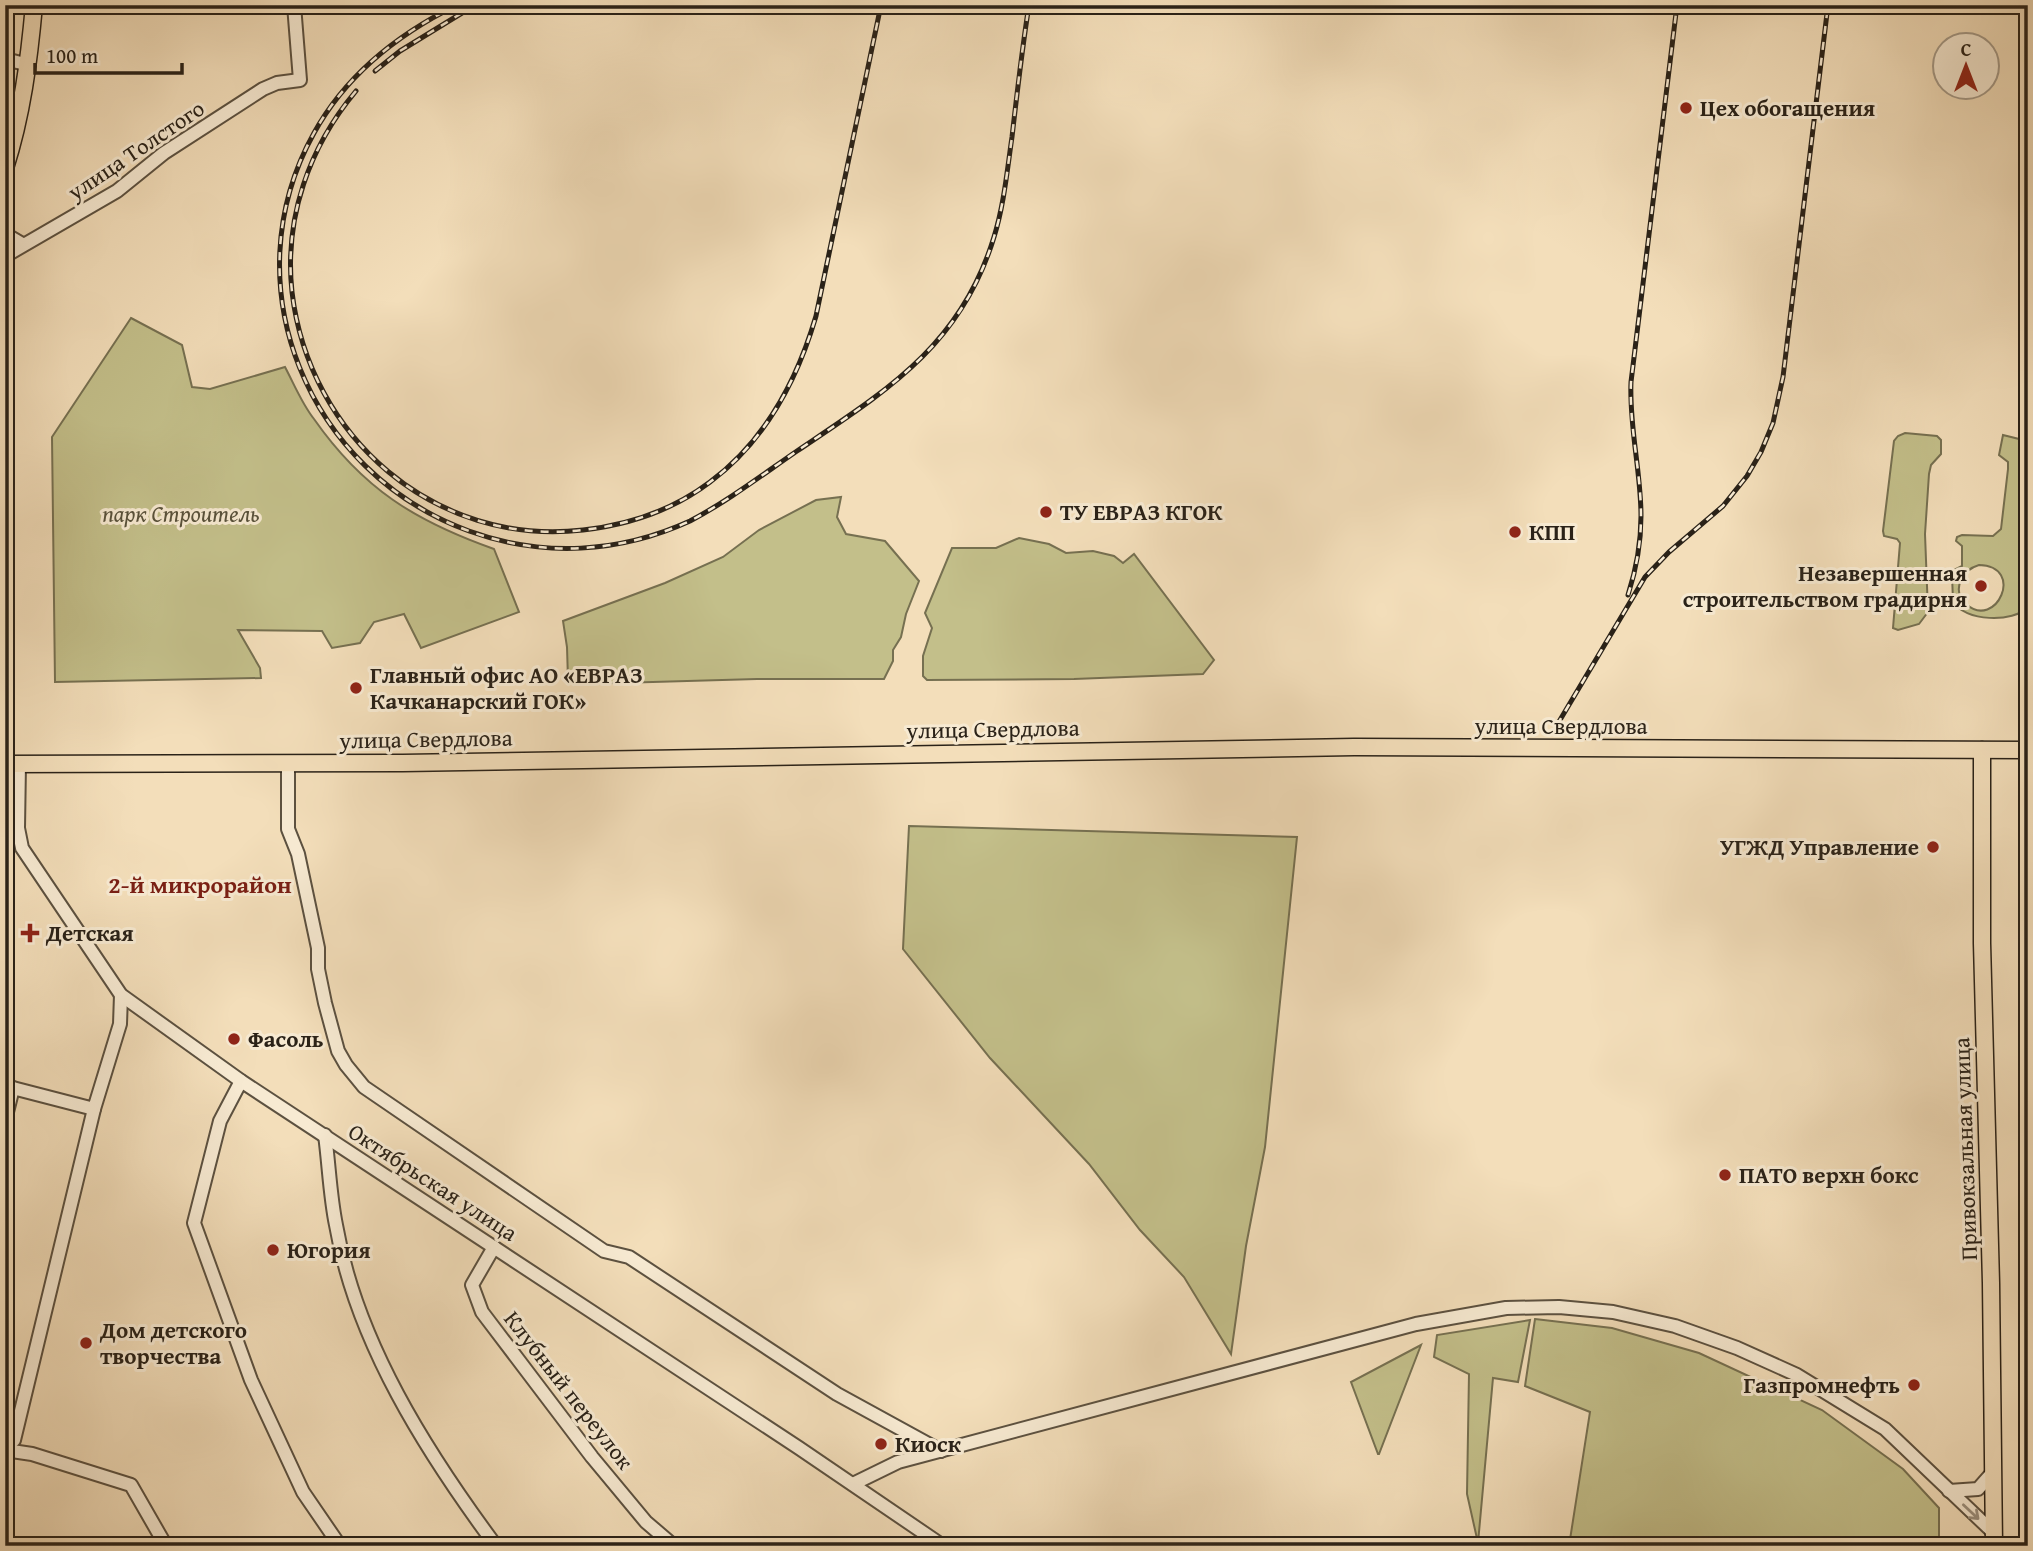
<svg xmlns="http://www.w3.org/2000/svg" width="2033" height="1551" font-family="'Gentium Book Plus',serif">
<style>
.green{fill:#c3bf8a;stroke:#767051;stroke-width:2;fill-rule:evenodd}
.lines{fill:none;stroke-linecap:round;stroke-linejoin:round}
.minor-casing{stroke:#5c5140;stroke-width:16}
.major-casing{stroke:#2a2218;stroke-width:19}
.minor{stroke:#f7ead2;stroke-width:12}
.major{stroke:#f3deba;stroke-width:16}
.rail-casing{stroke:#2a2218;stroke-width:5}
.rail{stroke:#f7ead2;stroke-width:2.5;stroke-dasharray:8;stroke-linecap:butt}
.oneway{stroke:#9b907e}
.poi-dot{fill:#8f2418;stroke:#f7ead2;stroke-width:2.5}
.labels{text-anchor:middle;stroke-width:6;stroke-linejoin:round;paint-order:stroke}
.poi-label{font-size:23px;font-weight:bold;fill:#2a2218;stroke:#f7ead2;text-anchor:start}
.street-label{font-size:23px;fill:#2a2218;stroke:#f7ead2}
.park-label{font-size:23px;font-style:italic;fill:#58513a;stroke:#f7ead2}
.neighbourhood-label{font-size:24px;font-weight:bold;fill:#7a1f14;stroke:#f7ead2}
</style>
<rect width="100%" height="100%" fill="#f3deba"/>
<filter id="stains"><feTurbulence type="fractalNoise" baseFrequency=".00286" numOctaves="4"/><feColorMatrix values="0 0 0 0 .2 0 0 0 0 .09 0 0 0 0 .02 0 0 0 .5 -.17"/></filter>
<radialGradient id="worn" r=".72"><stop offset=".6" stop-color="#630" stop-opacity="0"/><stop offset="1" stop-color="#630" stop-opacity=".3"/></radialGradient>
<g class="green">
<path d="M131,318L182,345L192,387L210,389L285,367C294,384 302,404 314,419C363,489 415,521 494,549L519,612L421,648L404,614L374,622L360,643L332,648L322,631L238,630L260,668L261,678L55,682L52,437Z"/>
<path d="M1905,433L1937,436L1941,440V454L1931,465L1929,474L1925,534L1928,612L1919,624L1898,630L1893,628L1900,543L1897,539L1884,536L1883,531L1894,441L1898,436Z"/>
<path d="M2003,435L2019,439L2028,446V607C2014,623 1964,622 1953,601L1952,575L1954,570L1962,566V546L1956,541L1957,537L1962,535L1993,536L2001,529L2008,469V462L1999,455ZM1979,565C2026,566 1996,631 1966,604C1951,590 1962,570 1979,565Z"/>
<path d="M841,497L837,517L846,534L885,541L919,581L906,614L901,637L893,650V661L884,679H757L583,684L568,680L567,647L563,621L665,583L723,557L759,530L816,500Z"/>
<path d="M1019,538L1049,544L1066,553L1093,551L1114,556L1123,563L1134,554L1214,660L1203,674L1074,679L927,680L923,676V656L932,628L925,613L952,548H996Z"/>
<path d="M909,826L1297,837L1265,1147L1246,1246L1231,1354L1184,1277L1140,1230L1089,1164L990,1058L903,949Z"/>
<path d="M1535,1319L1612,1328L1699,1353L1822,1410L1903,1469L1939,1508V1546H1569L1590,1412L1525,1386Z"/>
<path d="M1530,1320L1518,1382L1493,1378L1478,1543L1467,1494L1469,1374L1434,1357L1437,1335Z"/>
<path d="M1421,1345L1379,1454H1378L1351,1382Z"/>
</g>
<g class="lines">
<defs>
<g id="minor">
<path d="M5,59L29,65"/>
<path d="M5,234L22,244"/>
<path d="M5,256L117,191L164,153L263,89L277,83L300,80L294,5"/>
<path d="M288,763V829L298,854L318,948V969L325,1003L338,1051L346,1065L364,1087L604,1251L629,1257L837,1394L941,1451"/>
<path d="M19,764L18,828L22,848L121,995L241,1081L799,1448L943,1546"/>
<path d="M241,1081L220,1121L194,1223L251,1380L303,1492L340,1546"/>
<path d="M5,1086L94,1109L120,1024L121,995"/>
<path d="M5,1120L13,1088"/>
<path d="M325,1135C329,1165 330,1196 336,1225C356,1342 427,1453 496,1546"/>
<path d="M494,1247L472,1285L482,1312L592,1457L646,1522L674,1546"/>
<path d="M5,1449L14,1440L94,1109"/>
<path d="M5,1450L32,1454L131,1485L166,1546"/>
<path d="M853,1484L898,1462L1416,1324L1506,1308L1559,1307L1613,1312L1675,1326L1737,1348L1797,1375L1885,1429L1994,1533"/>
<path d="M1949,1491L1978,1489L1993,1472"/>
</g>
<g id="major">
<path d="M5,168C22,115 29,61 34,5"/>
<path d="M1982,750V943L1991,1283L1994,1546"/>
<path d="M5,764L403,763L1354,747L2028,750"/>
</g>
</defs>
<use href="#minor" class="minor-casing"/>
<use href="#major" class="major-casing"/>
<use href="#minor" class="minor"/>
<use href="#major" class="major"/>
<defs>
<g id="rail">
<path d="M457,5C398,34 346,75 314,133C229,286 309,473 469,531C543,558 620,553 690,521C728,501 762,475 797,451C886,391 961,346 994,237C1004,205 1007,171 1012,137C1017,93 1022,49 1029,5"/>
<path d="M375,71L400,51L475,5"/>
<path d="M356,91C309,147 284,218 292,292C309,437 435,547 583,530C628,525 673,510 710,482C765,441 797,381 816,316L881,5"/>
<path d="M1628,595C1636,570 1641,543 1641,516C1641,471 1629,427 1631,382L1677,5"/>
<path d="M1557,725L1645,577L1669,552L1723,506L1747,476L1761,452L1773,423L1783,377L1828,5"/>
</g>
</defs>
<use href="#rail" class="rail-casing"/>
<use href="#rail" class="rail"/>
</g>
<defs><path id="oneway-shaft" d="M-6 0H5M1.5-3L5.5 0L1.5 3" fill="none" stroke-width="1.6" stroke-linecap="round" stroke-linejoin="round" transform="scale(1.75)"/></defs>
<use class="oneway" href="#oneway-shaft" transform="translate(1971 1512) rotate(43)"/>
<g class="poi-dot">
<circle cx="1686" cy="108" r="7"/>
<circle cx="1046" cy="512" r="7"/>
<circle cx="1515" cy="532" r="7"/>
<circle cx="1981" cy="586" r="7"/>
<circle cx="356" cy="688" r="7"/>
<circle cx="1933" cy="847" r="7"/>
<path d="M26.5 922.5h7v7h7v7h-7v7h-7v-7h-7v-7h7z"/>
<circle cx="234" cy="1039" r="7"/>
<circle cx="1725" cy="1175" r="7"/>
<circle cx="273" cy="1250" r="7"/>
<circle cx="86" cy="1343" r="7"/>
<circle cx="1914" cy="1385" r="7"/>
<circle cx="881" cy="1444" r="7"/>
</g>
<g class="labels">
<g class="poi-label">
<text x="1700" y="116">Цех обогащения</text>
<text x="1060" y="520">ТУ ЕВРАЗ КГОК</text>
<text x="1529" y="540">КПП</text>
<text x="1967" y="581" text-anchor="end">Незавершенная<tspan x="1967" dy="26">строительством градирня</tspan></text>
<text x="370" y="683">Главный офис АО «ЕВРАЗ<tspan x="370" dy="26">Качканарский ГОК»</tspan></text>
<text x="1919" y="855" text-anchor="end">УГЖД Управление</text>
<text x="46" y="941">Детская</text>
<text x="248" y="1047">Фасоль</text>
<text x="1739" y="1183">ПАТО верхн бокс</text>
<text x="287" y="1258">Югория</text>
<text x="100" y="1338">Дом детского<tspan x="100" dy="26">творчества</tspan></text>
<text x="1900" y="1393" text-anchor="end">Газпромнефть</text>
<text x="895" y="1452">Киоск</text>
</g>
<g class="street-label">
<text transform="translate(136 150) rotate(-34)" y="8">улица Толстого</text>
<text x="1561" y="734">улица Свердлова</text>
<text transform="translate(993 729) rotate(-1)" y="8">улица Свердлова</text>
<text transform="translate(426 739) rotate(-1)" y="8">улица Свердлова</text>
<text transform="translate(1965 1149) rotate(-92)" y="8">Привокзальная улица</text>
<text transform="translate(433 1182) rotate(33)" y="8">Октябрьская улица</text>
<text transform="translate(569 1390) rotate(52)" y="8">Клубный переулок</text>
</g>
<g class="park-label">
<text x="181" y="522">парк Строитель</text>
</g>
<g class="neighbourhood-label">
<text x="200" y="893">2-й микрорайон</text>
</g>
</g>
<rect width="2033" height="1551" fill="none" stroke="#f3deba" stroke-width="28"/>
<rect x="7" y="7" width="2019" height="1537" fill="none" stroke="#2a2218" stroke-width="3.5"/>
<rect x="14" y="14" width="2005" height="1523" fill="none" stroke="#2a2218" stroke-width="2"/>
<g transform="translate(1966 66)"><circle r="33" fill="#f7ead2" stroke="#a59a88" stroke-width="2"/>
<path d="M0-5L12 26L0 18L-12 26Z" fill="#8f2418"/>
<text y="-10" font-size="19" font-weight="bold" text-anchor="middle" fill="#2a2218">С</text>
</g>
<path d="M35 63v10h147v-10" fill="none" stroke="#2a2218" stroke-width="3.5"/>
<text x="46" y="63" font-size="21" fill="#2a2218" stroke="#f7ead2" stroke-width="5" paint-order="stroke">100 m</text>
<rect width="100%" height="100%" filter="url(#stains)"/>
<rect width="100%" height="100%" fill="url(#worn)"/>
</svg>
